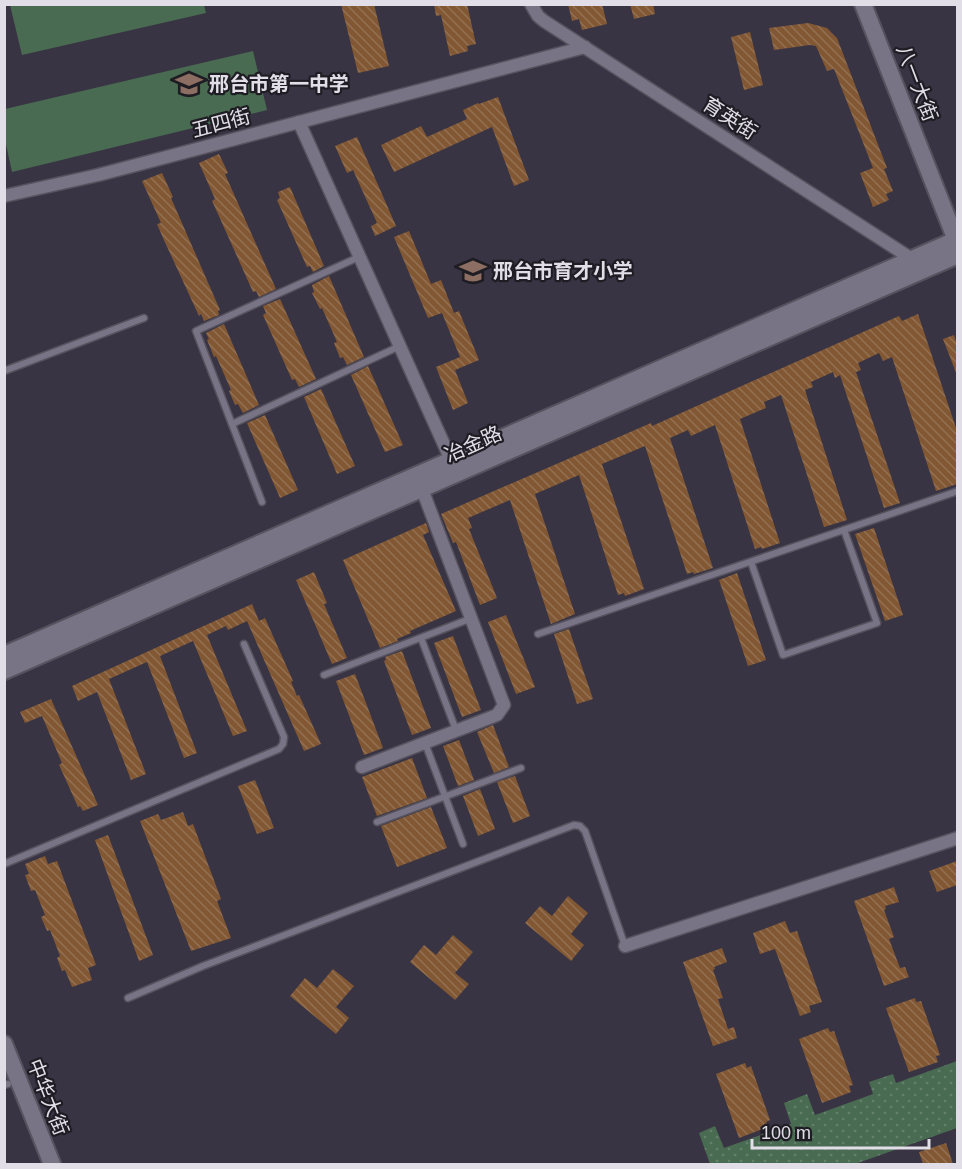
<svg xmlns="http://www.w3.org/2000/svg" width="962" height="1169" font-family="Arial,'Noto Sans SC',sans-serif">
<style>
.grass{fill:url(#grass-dots)}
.pitch{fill:#486b51}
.building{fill:url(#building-back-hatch)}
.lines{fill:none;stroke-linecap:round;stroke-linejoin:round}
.service-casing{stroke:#56525e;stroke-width:9}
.minor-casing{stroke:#56525e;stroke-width:15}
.tertiary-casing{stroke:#56525e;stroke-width:20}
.service{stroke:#797485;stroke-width:6}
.minor{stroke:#797485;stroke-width:12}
.tertiary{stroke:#797485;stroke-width:16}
.labels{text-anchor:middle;stroke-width:4.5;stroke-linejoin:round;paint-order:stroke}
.street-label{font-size:20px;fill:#e1dee8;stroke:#1f1d24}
.poi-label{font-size:20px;font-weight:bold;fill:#e1dee8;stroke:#1f1d24;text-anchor:start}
</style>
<defs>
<pattern id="grass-dots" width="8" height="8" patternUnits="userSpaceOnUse" patternTransform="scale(1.5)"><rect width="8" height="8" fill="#486b51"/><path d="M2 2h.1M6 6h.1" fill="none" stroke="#62806a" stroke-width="1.8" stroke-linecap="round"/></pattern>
<pattern id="building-back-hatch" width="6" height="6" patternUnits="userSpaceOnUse" patternTransform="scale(1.5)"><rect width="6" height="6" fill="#825834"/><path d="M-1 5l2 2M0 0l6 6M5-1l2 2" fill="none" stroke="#937051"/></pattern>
</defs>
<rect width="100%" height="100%" fill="#393443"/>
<path class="grass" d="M957,1061V1128L855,1164H710L699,1133L715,1126L724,1148L791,1124L784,1103L807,1094L815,1115L873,1094L869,1082L893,1074L896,1083Z"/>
<g class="pitch">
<path d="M204,5L206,13L22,55L10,5Z"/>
<path d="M253,51L267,110L12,172L5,140V109Z"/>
</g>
<g class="building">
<path d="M341,4H374L389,66L358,73Z"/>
<path d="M434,4H467L476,44L467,46L468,51L450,56L441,15L436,16Z"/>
<path d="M568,4H602L607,24L582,30L579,19L572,21Z"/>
<path d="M630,4H653L655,14L634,19Z"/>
<path d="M808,23L827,28L837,38L887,168L884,169L893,191L886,194L889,200L873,207L860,173L873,168L834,69L827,71L816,46L810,45L774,50L769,28Z"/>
<path d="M750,32L763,85L744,90L731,37Z"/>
<path d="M498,97L529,180L514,186L492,127L394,172L381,145L421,126L427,137L467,119L463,110L478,103L479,104Z"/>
<path d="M357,137L396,226L375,236L371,226L377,223L353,170L347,173L335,146Z"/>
<path d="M219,154L228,173L225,174L276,289L259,297L256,291L253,292L218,214L212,201L215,199L199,163Z"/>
<path d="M162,173L173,197L171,198L220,310L218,311L219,315L204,321L201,314L199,316L163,238L157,224L161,223L142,181Z"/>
<path d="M290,187L324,266L313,272L310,266L307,267L277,200L280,198L278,192Z"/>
<path d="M409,231L431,284L441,280L454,313L459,311L479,360L455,370L468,403L453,410L436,367L460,357L442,313L428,318L394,237Z"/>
<path d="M329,276L364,357L347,365L343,357L340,358L334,343L337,342L322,308L320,309L312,293L314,292L312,285Z"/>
<path d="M280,299L316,379L299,387L295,379L292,380L263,315L266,313L263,306Z"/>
<path d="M918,314L957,431V484L936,491L892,357L883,361L879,353L858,363L861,370L856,372L900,503L884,508L840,375L835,378L833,372L811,382L813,387L805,390L847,520L824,527L781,395L764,402L766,408L740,419L780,543L762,549L761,547L755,549L715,425L691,436L688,430L670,438L713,568L694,574L693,572L687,574L645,446L602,464L644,589L625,596L624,593L618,595L579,475L535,494L575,614L551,624L510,500L468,518L472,528L469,529L497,598L480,605L456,542L453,543L441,514L651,423L652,426L899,316L902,321Z"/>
<path d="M224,324L259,405L243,413L238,404L235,405L229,391L231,390L216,356L214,357L207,340L209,339L206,333Z"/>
<path d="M954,335L957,345V375L943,339Z"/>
<path d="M368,366L403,445L385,452L351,375Z"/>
<path d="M321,389L355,466L337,474L304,397Z"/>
<path d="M265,415L298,490L280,498L247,423Z"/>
<path d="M426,523L429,532L423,535L456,611L410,631L411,633L397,639L398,641L380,648L343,560Z"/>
<path d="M874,528L903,615L885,621L855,534Z"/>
<path d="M314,572L327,603L324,604L347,658L332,664L296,580Z"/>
<path d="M737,573L766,660L748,666L719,580Z"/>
<path d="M252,604L259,621L265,618L293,681L291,682L297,696L299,695L321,744L304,751L247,621L228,630L226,626L207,635L247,731L233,736L193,641L160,656L197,753L184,758L147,662L109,679L146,774L131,780L97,692L78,701L72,686Z"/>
<path d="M506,615L535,687L516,694L488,622Z"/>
<path d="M569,629L593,699L577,704L554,634Z"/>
<path d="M453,636L481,710L462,717L434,643Z"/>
<path d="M402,651L431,728L412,735L384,661L386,660L385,657Z"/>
<path d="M355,674L383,748L364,755L336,681Z"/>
<path d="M51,699L98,805L83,811L80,806L78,807L65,778L59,765L62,763L42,716L25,723L20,712Z"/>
<path d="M493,725L509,767L494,773L477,732Z"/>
<path d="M459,740L474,780L458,786L443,746Z"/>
<path d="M412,758L427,798L377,816L362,777Z"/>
<path d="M515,776L530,816L513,823L497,782Z"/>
<path d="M255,780L274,828L257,834L238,786Z"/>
<path d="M480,789L495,829L478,836L463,796Z"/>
<path d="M431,807L447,848L397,867L381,826Z"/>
<path d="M183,812L188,826L193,824L221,899L217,901L231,938L191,951L140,821L158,814L161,820Z"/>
<path d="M108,835L153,955L139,961L95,840Z"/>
<path d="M45,856L48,864L57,861L96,965L88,968L92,980L72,987L65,970L62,971L57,958L60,956L50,930L47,931L41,917L45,915L35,890L31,891L25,875L29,874L25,864Z"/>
<path d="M957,861V885L937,892L929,871Z"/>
<path d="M894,887L899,902L885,906L886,909L884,910L894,937L889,939L900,968L905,967L909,977L884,986L854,901Z"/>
<path d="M568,896L588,913L571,934L584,945L571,961L525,923L540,906L552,916Z"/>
<path d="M785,921L790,933L797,931L822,1002L809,1006L811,1012L800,1016L775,949L760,954L753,933Z"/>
<path d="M453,935L473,952L455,973L469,984L455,1000L410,962L424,945L436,955Z"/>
<path d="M722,948L727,962L714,967L715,969L713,970L723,998L718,999L728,1029L734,1027L737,1038L713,1046L683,962Z"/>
<path d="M333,969L354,986L336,1007L349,1018L336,1034L290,996L305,978L317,988Z"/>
<path d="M915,998L916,1002L921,1001L940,1055L936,1056L938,1062L909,1072L886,1008Z"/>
<path d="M828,1028L830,1032L834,1031L853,1085L849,1086L851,1092L822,1103L799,1039Z"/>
<path d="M745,1063L747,1068L751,1066L770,1120L766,1122L768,1127L739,1138L716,1074Z"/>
<path d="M946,1143L953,1164H923L919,1152Z"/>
</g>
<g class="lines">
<defs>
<g id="service">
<path d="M4,371L144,318"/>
<path d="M232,424L400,346"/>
<path d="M262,502L196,331L359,257"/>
<path d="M751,562L783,655L877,623L844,530"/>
<path d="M538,634L958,491"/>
<path d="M421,638L456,730"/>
<path d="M324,675L472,618"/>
<path d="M425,743L463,844"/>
<path d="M377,822L521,768"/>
<path d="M4,864L279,749L283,744L284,737L244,644"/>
<path d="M128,998L203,966L574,825L580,826L585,831L625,946"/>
<path d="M4,1085L8,1084"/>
</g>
<g id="minor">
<path d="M531,4L538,16L544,21L912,259"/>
<path d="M299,122L451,460"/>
<path d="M4,196L98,175L585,47"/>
<path d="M362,767L497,715L504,705L422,489"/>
<path d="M625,946L958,838"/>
</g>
<g id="tertiary">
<path d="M863,4L958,245"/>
<path d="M4,655L958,239"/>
<path d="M4,671L958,255"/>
<path d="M4,1044L52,1164"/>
</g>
</defs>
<use href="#service" class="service-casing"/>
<use href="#minor" class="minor-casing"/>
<use href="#tertiary" class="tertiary-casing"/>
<use href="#service" class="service"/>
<use href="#minor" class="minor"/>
<use href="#tertiary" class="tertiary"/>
</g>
<defs>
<symbol id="school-bare" viewBox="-9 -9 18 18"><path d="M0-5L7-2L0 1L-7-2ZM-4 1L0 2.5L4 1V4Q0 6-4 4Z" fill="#8d6e63" stroke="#1f1d24" stroke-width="2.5" paint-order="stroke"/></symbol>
</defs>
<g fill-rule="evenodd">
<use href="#school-bare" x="170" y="65" width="38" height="38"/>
<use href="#school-bare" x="454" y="252" width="38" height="38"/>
</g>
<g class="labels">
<g class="street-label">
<text transform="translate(917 83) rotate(69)" y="7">八一大街</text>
<text transform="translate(730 118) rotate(33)" y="7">育英街</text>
<text transform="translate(221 123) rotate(-15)" y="7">五四街</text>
<text transform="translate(473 444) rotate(-24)" y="7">冶金路</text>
<text transform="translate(48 1097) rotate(69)" y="7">中华大街</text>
</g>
<g class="poi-label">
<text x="209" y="91">邢台市第一中学</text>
<text x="493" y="278">邢台市育才小学</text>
</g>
</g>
<rect width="962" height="1169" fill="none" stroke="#e1dee8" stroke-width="12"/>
<path d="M752 1139v9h177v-9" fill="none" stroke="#e1dee8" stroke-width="3"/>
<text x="761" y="1139" font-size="18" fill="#e1dee8" stroke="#1f1d24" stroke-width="4.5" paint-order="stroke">100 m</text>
</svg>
